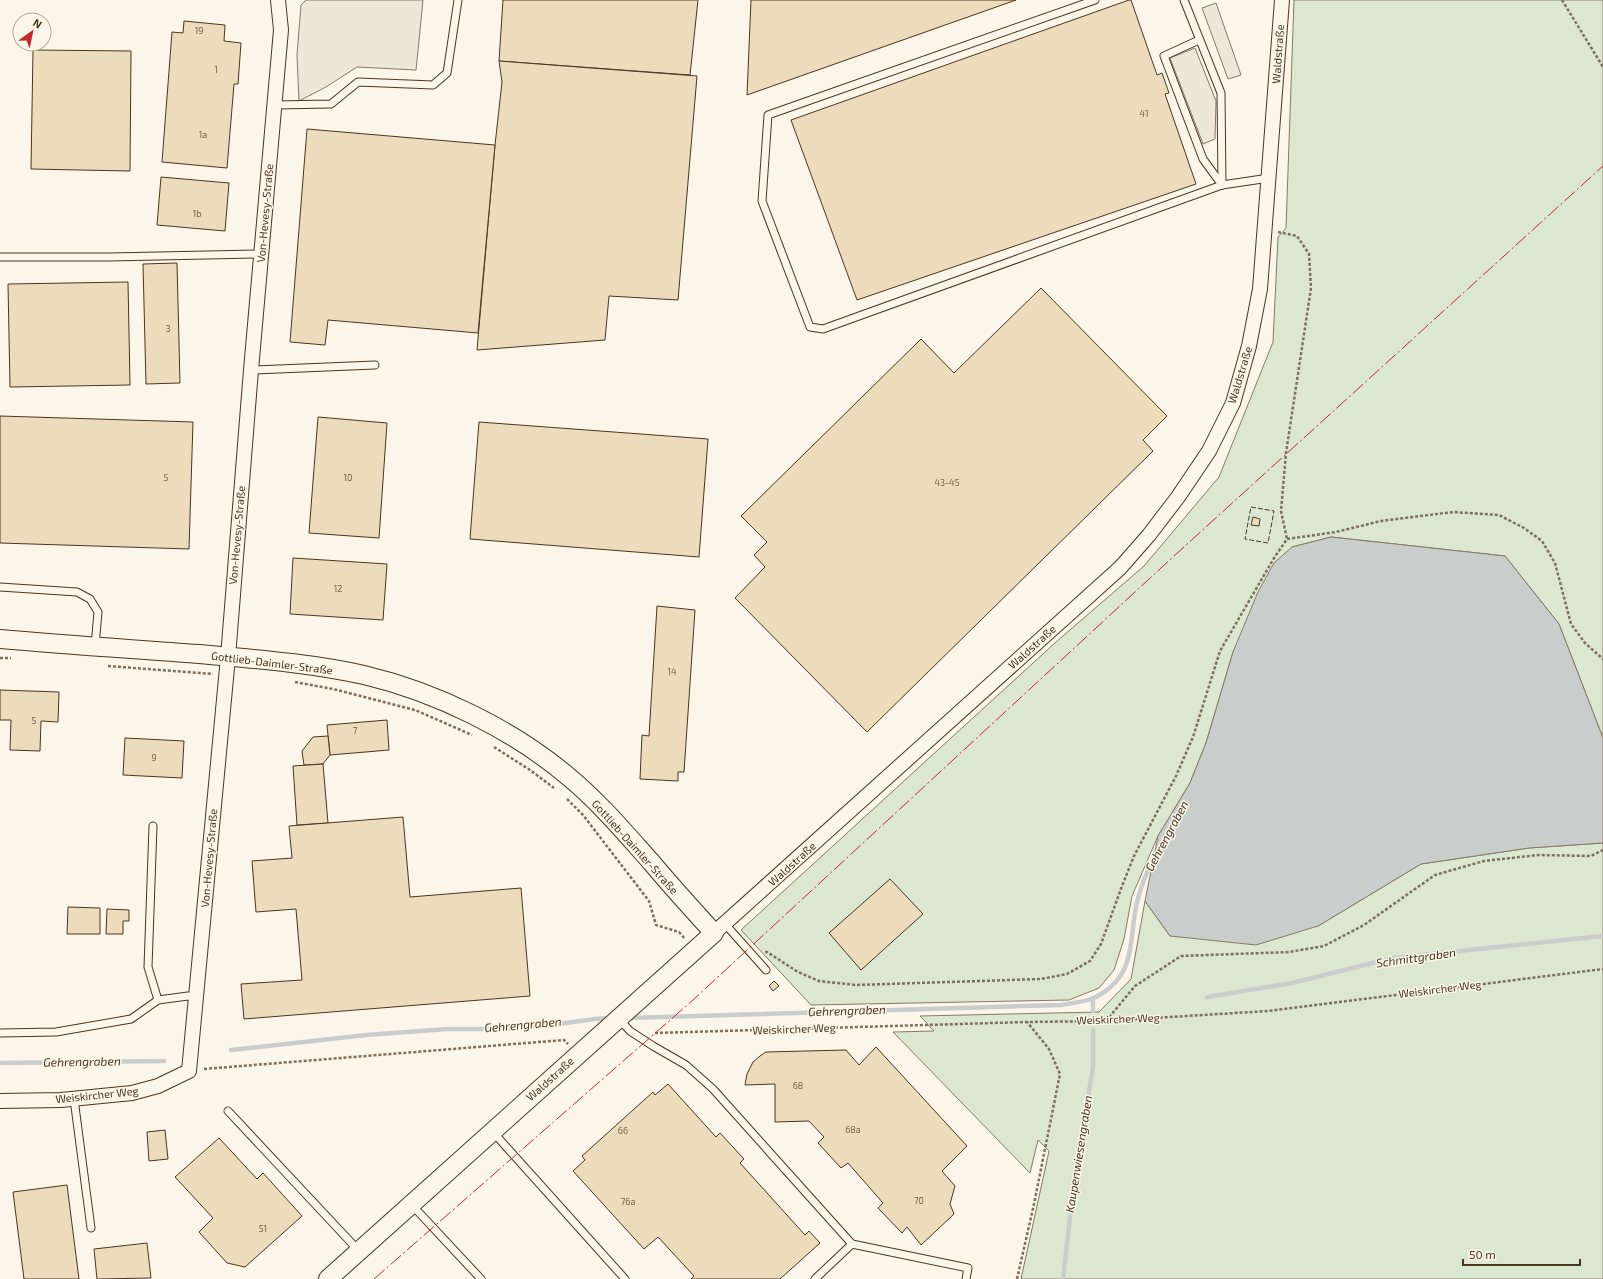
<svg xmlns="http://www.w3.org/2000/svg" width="1603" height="1279" font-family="'Exo 2',sans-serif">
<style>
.green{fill:#dce7d0;stroke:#887966}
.parking{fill:#ede7d9;stroke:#887966}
.water{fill:#c9cecd;stroke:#887966}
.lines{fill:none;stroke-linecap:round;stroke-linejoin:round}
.stream{stroke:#c9cecd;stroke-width:4.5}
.building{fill:#ecdcbc;stroke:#4a3520}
.service-casing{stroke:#4a3520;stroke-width:9}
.minor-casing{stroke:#4a3520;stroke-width:16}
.tertiary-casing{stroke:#4a3520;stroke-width:20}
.path{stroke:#7f6f5c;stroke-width:2.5;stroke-dasharray:3 2;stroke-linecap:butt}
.service{stroke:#fbf6e9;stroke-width:7}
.minor{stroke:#fbf6e9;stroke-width:14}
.tertiary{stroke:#fbf6e9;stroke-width:18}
.fence{stroke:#4a3520;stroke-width:1;stroke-dasharray:5 2;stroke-linecap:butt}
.power{stroke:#c62828;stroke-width:1;stroke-dasharray:14 3 2 3;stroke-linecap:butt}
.labels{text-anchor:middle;stroke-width:3;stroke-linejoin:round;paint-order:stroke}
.number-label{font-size:9px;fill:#725f47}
.street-label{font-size:11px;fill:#4a3520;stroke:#fbf6e9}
.water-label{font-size:12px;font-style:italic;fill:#4a3520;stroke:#fbf6e9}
</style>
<rect width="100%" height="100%" fill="#fbf6e9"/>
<g class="green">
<path d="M1294,0H1603V738L1559,624L1505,556L1331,537L1292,547L1233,652L1206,743L1190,783L1158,836L1132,896L1124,939L1114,970L1099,988L1069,1000L811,1005L741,930L1056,642L1144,566L1219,477L1273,342L1278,237L1286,228Z"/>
<path d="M1603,843V1279H1021L1049,1151L1038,1140L1030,1173L893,1032L934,1031L920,1016L1099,1012L1131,979L1145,901L1170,936L1318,926L1421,864L1529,848Z"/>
</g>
<g class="parking">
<path d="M306,0H423L416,70L357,67L326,87L299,101L297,55L301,5Z"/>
<path d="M1216,3L1241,75L1228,79L1202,8Z"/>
<path d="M1195,48L1216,101L1215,139L1203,144L1170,58Z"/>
</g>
<path class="water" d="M1331,537L1505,556L1559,624L1603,738V843L1529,848L1421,864L1318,926L1256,945L1170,936L1145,901L1158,836L1190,783L1206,743L1233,652L1258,592L1274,563L1292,547Z"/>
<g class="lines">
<g class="stream">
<path d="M1207,997L1292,983L1393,958L1603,936"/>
<path d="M1093,1011V998"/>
<path d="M627,1018L1061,1005C1071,1003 1085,1002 1094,998C1138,976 1128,941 1137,902C1141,885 1148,869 1156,854"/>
<path d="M231,1050L366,1035L448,1029H501L551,1025L595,1019L610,1018"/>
<path d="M0,1063L164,1061"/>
<path d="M1063,1279L1074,1183L1093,1067V1030"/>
</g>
</g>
<g class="building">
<path d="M503,0H698L690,75L499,61Z"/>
<path d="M751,0H1016L747,95Z"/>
<path d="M1129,0H1131L1157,75L1162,73L1169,93L1165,94L1196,184L857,300L791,120Z"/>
<path d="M184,21L225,25L224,41L241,43L238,84H234L227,168L162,162L172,32L183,33Z"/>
<path d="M33,50L131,51L130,171L31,169Z"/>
<path d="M499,61L697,76L678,300L609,296L605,340L477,350L495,145L502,82Z"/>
<path d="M307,129L495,145L478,333L328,320L325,345L290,342Z"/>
<path d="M161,177L229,183L225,231L157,225Z"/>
<path d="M177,263L180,383L146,384L143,264Z"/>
<path d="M128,282L130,385L10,387L8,284Z"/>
<path d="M1041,288L1167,416L1143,440L1153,451L867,732L735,598L765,567L754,555L767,542L741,516L921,339L954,373Z"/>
<path d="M0,416L193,422L189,549L0,543Z"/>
<path d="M318,417L387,423L379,538L309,533Z"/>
<path d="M479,422L708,439L699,557L470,539Z"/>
<path d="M1253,517L1260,519L1259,526L1251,525Z"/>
<path d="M293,558L387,564L383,620L290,614Z"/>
<path d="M657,606L695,610L684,772H678V781L640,779L642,735L649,736Z"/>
<path d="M0,690L59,692L58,722L41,721L40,751L10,750L11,720H0Z"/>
<path d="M387,720L389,750L330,755L327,725Z"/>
<path d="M328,736L330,755L323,764L304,765L302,751L313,737Z"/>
<path d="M125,738L184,741L182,778L123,775Z"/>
<path d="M323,764L328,823L297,825L293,766Z"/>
<path d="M403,817L410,897L521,888L530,996L244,1019L241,984L302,980L296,909L256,912L252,861L292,858L289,826Z"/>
<path d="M890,879L923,914L861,970L829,933Z"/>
<path d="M68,907L100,908V934H67Z"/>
<path d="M107,909L129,910V921H123V934H106Z"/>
<path d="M774,981L779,986L773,991L769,986Z"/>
<path d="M876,1047L967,1146L942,1171L955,1186L950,1204L954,1214L921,1245L907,1227L902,1233L878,1208L883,1203L848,1163L841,1168L818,1143L824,1137L809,1121L775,1122V1084L745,1085L747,1074L753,1062L760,1056L766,1052L846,1050L859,1065Z"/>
<path d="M668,1084L716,1137L720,1133L744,1159L740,1163L805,1235L809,1231L820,1243L780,1279H691L694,1276L658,1237L644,1249L573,1171L585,1160L582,1156L653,1092L655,1095Z"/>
<path d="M165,1130L168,1159L149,1161L147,1132Z"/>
<path d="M219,1138L257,1179L263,1173L302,1216L245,1267L227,1263L199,1232L213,1218L175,1177Z"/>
<path d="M67,1185L79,1279H24L13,1192Z"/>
<path d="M147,1243L151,1278L97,1279L94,1249Z"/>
</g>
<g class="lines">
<defs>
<g id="service">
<path d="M1095,0L768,115L762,201L810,327L823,329L1222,185L1269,178"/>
<path d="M1184,0L1221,93L1222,185"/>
<path d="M1199,40L1164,56L1203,159L1222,185"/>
<path d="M274,105L331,104L358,82L433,85L447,73L458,0"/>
<path d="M0,257H109L261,254"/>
<path d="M251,370L375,365"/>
<path d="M0,587L77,592L90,599L98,612L95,646"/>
<path d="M153,826L148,967L158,1000"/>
<path d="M725,924L766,970"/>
<path d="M619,1019L630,1031L653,1046L686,1065L713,1089L852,1244L968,1268L966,1279"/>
<path d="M0,1033L56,1032L131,1019L158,1000L188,996L196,997"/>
<path d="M74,1099L91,1228"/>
<path d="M228,1111L359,1251"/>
<path d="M493,1132L625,1279"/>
<path d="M411,1204L481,1279"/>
<path d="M815,1279L852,1244"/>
</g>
<g id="minor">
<path d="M714,933L1120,568L1149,535L1178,497L1209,451L1233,403L1249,346L1260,289L1282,0"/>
<path d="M0,1101L61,1100L132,1093L158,1086L189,1071L228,657L251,370L281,30L278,0"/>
</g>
<path id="tertiary" d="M0,639C66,645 133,649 199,654C254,659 310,663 364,675C436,692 514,730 570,778C600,803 626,834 652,863C672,887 693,910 714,933L328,1279"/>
</defs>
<use href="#service" class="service-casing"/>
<use href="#minor" class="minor-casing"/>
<use href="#tertiary" class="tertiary-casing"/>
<g class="path">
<path d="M1562,0L1603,67"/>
<path d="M1278,232L1297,236L1309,254L1311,288L1286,453L1281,511L1287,539"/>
<path d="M0,658H11"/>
<path d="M108,666L213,674"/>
<path d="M295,682L333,689L415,710L472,735"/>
<path d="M494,747L530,770L554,788"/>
<path d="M567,799L583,815L649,901L656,925L679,932L685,939"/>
<path d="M765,952H767L798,972L819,981L856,985L1041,979L1067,974L1090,961L1101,944L1122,886L1134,856L1176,776L1193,737L1220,651L1274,558L1287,539L1336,532L1381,521L1453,512L1499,515L1524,528L1542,541L1555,563L1571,624L1585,643L1603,659"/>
<path d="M1106,1021L1135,986L1181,956L1289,952L1324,946L1364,925L1435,875L1484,861L1538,855L1591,856L1603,850"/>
<path d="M655,1033L1027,1022L1105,1021L1268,1011L1603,969"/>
<path d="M204,1069L564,1040L568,1044"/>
<path d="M1017,1279L1034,1204L1060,1074L1049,1049L1027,1022"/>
</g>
<use href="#service" class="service"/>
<use href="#minor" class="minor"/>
<use href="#tertiary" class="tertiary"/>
<path class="fence" d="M1251,507L1274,511L1268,543L1245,539Z"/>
<path class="power" d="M374,1279L693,1000L1174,556L1603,166"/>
</g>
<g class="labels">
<g class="number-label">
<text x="199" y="34">19</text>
<text x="216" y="73">1</text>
<text x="1144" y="117">41</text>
<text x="203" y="138">1a</text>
<text x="197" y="217">1b</text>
<text x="168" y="332">3</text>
<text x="166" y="481">5</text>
<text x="348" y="481">10</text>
<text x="947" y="486">43-45</text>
<text x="338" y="592">12</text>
<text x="672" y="675">14</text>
<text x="34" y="724">5</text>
<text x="355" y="734">7</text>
<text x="154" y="761">9</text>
<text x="798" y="1089">68</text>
<text x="853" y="1133">68a</text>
<text x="623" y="1134">66</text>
<text x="919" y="1204">70</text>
<text x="628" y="1205">76a</text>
<text x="263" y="1232">51</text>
</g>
<g class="street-label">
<text transform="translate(1278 54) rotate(-86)" y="4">Waldstraße</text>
<text transform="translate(265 213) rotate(-85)" y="4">Von-Hevesy-Straße</text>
<text transform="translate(1240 375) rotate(-73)" y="4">Waldstraße</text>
<text transform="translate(237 535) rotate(-85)" y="4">Von-Hevesy-Straße</text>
<text transform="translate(1032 647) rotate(-42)" y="4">Waldstraße</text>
<text transform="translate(272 663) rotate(7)" y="4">Gottlieb-Daimler-Straße</text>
<text transform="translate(635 847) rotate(48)" y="4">Gottlieb-Daimler-Straße</text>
<text transform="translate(209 858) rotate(-85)" y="4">Von-Hevesy-Straße</text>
<text transform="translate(792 864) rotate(-42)" y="4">Waldstraße</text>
<text transform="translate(1440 989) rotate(-7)" y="4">Weiskircher Weg</text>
<text transform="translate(1118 1019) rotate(-2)" y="4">Weiskircher Weg</text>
<text transform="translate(794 1029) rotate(-2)" y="4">Weiskircher Weg</text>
<text transform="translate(550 1079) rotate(-42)" y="4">Waldstraße</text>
<text transform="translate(97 1095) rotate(-6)" y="4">Weiskircher Weg</text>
</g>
<g class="water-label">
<text transform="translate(1167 836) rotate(-62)" y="4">Gehrengraben</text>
<text transform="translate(1416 958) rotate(-8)" y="4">Schmittgraben</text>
<text transform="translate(847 1011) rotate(-2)" y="4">Gehrengraben</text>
<text transform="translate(523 1025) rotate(-5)" y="4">Gehrengraben</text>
<text transform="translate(82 1062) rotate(-1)" y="4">Gehrengraben</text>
<text transform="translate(1079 1154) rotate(-81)" y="4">Kaupenwiesengraben</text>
</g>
</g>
<g transform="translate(32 32) rotate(33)"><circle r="19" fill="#fbf6e9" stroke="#b4a999"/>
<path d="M0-3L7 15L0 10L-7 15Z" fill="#c62828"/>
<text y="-6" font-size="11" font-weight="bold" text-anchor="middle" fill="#4a3520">N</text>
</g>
<path d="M1463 1259v6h117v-6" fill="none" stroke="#4a3520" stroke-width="2"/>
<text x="1469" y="1259" font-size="12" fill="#4a3520" stroke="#fbf6e9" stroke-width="3" paint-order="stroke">50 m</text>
</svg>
